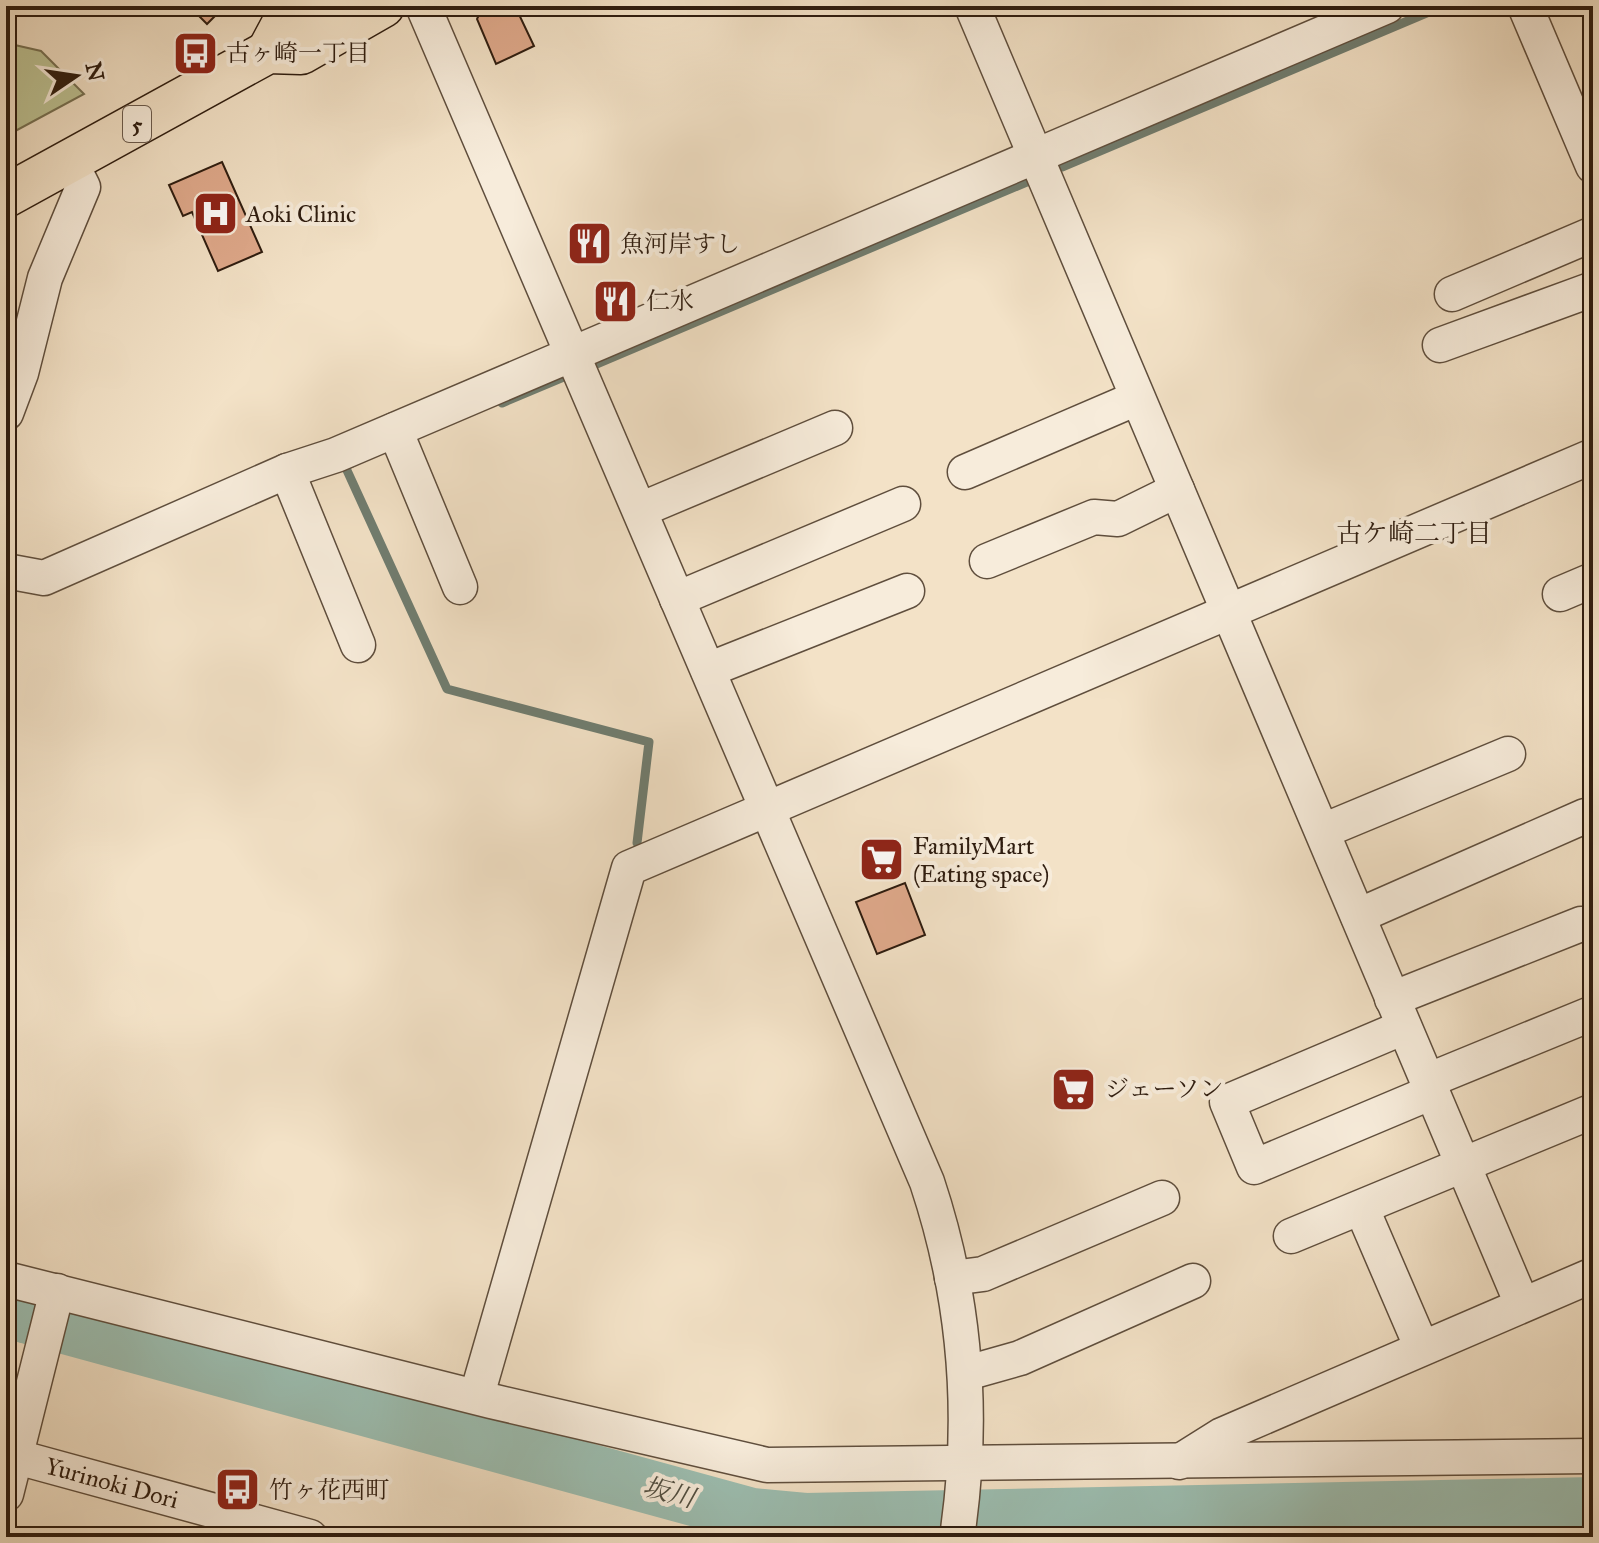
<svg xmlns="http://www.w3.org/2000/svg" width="1599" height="1543" font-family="'IM FELL Great Primer','Noto Serif JP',serif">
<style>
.pitch{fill:#bdc394;stroke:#767052;stroke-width:2}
.water{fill:#9cbeb1;stroke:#707d70;stroke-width:2}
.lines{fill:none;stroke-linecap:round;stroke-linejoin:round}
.stream{stroke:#707d70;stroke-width:9}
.river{stroke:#9cbeb1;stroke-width:54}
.building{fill:#dfa98b;stroke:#2e1c0f;stroke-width:2}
.minor-casing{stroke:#5f4e3d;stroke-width:37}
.major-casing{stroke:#2e1c0f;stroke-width:45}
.minor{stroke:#f7ecdb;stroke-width:34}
.major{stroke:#f3e2c7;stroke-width:42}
.labels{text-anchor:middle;stroke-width:8;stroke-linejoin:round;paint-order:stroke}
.shield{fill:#f7ecdb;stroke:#6a5a4c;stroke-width:2}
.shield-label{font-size:22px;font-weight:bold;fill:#2e1c0f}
.poi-label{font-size:24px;fill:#2e1c0f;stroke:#f7ecdb;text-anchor:start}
.street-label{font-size:24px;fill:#2e1c0f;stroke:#f7ecdb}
.neighbourhood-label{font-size:26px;fill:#2e1c0f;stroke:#f7ecdb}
.water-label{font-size:26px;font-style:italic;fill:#4f4d40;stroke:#f7ecdb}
</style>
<rect width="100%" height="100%" fill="#f3e2c7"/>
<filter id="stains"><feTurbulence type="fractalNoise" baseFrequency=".0025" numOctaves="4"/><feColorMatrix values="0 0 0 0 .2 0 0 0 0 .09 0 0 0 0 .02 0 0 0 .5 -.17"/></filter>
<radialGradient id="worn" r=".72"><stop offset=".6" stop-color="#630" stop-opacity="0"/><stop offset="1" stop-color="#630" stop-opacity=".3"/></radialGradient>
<path class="pitch" d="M6,43L41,51L84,94L6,136Z"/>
<path class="water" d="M6,1289L171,1327L159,1374L6,1338Z"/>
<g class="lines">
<g class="stream">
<path d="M1062,167L1443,6"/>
<path d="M6,357L17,322"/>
<path d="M587,368L1029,181"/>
<path d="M502,403L573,373"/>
<path d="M352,463L345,466L447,689L649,742L637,843"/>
<path d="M1576,1504L1581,1537"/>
</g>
<path class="river" d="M6,1311L752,1515L805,1520L1593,1504"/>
</g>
<g class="building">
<path d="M196,6H225L207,24L193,10Z"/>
<path d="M483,6H515L534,46L496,64L477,19Z"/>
<path d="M222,162L262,252L218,271L192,212L183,216L169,185Z"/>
<path d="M905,883L925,935L877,954L856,902Z"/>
</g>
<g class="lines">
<defs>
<g id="minor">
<path d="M423,6L927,1182C966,1299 975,1416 957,1537"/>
<path d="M972,6L1522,1304"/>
<path d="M1525,6L1593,166"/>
<path d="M1452,294L1593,234"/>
<path d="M1440,345L1593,289"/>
<path d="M6,413L21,373L45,278L83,187L70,161"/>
<path d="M395,430L460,587"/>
<path d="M287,471L358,645"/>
<path d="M965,472L1137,398"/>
<path d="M640,510L835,428"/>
<path d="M987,561L1094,517L1118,519L1177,490"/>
<path d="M6,571L44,578L287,471L336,455L1387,6"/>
<path d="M1560,594L1593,580"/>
<path d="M677,599L903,504"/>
<path d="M708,670L907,591"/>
<path d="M1323,831L1508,754"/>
<path d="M1358,916L1585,816"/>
<path d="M1392,999L1581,924"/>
<path d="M1404,1027L1227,1102L1254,1167L1432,1092"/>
<path d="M1427,1081L1593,1013"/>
<path d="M1362,1209L1421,1346"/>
<path d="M1291,1236L1593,1111"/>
<path d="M952,1278L983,1274L1162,1198"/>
<path d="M6,1279L491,1401L767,1465L1593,1456"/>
<path d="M967,1373L1020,1358L1193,1281"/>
<path d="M477,1395L629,868L1593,456"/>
<path d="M6,1454L310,1537"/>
<path d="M1179,1462L1222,1435L1593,1275"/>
<path d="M6,1494L57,1291"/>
</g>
<g id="major">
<path d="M268,52L284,22L315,6"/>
<path d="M6,196L268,52L301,53L383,6"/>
</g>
</defs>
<use href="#minor" class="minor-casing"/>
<use href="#major" class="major-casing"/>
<use href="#minor" class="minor"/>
<use href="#major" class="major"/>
</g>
<defs>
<symbol id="bus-square" viewBox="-11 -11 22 22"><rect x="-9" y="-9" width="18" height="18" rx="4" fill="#8f2418" stroke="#f7ecdb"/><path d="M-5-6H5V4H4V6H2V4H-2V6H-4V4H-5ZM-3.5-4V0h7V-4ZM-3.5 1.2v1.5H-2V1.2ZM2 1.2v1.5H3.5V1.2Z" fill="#fff"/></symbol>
<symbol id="hospital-square" viewBox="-11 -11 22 22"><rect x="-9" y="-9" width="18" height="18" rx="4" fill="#8f2418" stroke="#f7ecdb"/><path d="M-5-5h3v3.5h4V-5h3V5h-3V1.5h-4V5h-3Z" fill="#fff"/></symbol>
<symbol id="restaurant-square" viewBox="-11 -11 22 22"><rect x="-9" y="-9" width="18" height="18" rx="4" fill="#8f2418" stroke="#f7ecdb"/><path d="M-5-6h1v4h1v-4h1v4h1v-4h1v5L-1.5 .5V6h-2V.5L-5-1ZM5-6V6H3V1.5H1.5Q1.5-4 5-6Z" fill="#fff"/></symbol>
<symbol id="supermarket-square" viewBox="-11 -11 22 22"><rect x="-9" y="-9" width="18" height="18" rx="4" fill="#8f2418" stroke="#f7ecdb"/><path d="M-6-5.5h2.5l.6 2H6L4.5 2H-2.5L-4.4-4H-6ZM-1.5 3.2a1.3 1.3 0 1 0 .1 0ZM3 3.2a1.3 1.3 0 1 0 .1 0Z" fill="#fff"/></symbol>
</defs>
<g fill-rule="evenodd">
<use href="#bus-square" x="170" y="28" width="51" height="51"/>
<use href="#hospital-square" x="190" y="188" width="51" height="51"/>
<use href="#restaurant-square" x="564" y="218" width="51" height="51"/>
<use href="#restaurant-square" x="590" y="276" width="51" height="51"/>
<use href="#supermarket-square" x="856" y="834" width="51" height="51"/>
<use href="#supermarket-square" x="1048" y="1064" width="51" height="51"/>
<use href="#bus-square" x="212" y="1464" width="51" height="51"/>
</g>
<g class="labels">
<rect class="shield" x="123" y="106" width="28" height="36" rx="6"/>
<g class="shield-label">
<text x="137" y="132">5</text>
</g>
<g class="poi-label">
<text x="226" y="61">古ヶ崎一丁目</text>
<text x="246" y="222">Aoki Clinic</text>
<text x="620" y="252">魚河岸すし</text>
<text x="646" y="309">仁水</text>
<text x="913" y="854">FamilyMart<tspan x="913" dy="28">(Eating space)</tspan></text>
<text x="1105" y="1097">ジェーソン</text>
<text x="269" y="1498">竹ヶ花西町</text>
</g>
<g class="street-label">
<text transform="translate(112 1483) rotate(15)" y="8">Yurinoki Dori</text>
</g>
<g class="neighbourhood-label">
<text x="1414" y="542">古ケ崎二丁目</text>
</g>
<g class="water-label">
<text transform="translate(669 1492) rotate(15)" y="9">坂川</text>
</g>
</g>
<rect width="1599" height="1543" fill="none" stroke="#f3e2c7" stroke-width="32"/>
<rect x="8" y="8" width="1583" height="1527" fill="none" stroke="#2e1c0f" stroke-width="4"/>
<rect x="16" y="16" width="1567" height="1511" fill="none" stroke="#2e1c0f" stroke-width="2"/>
<g transform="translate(76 76) rotate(77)" stroke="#f7ecdb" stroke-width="6" paint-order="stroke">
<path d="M0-6L14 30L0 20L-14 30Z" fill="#2e1c0f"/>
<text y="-12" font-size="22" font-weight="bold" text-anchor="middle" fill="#2e1c0f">N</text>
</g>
<rect width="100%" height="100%" filter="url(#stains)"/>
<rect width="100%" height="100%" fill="url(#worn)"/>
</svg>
